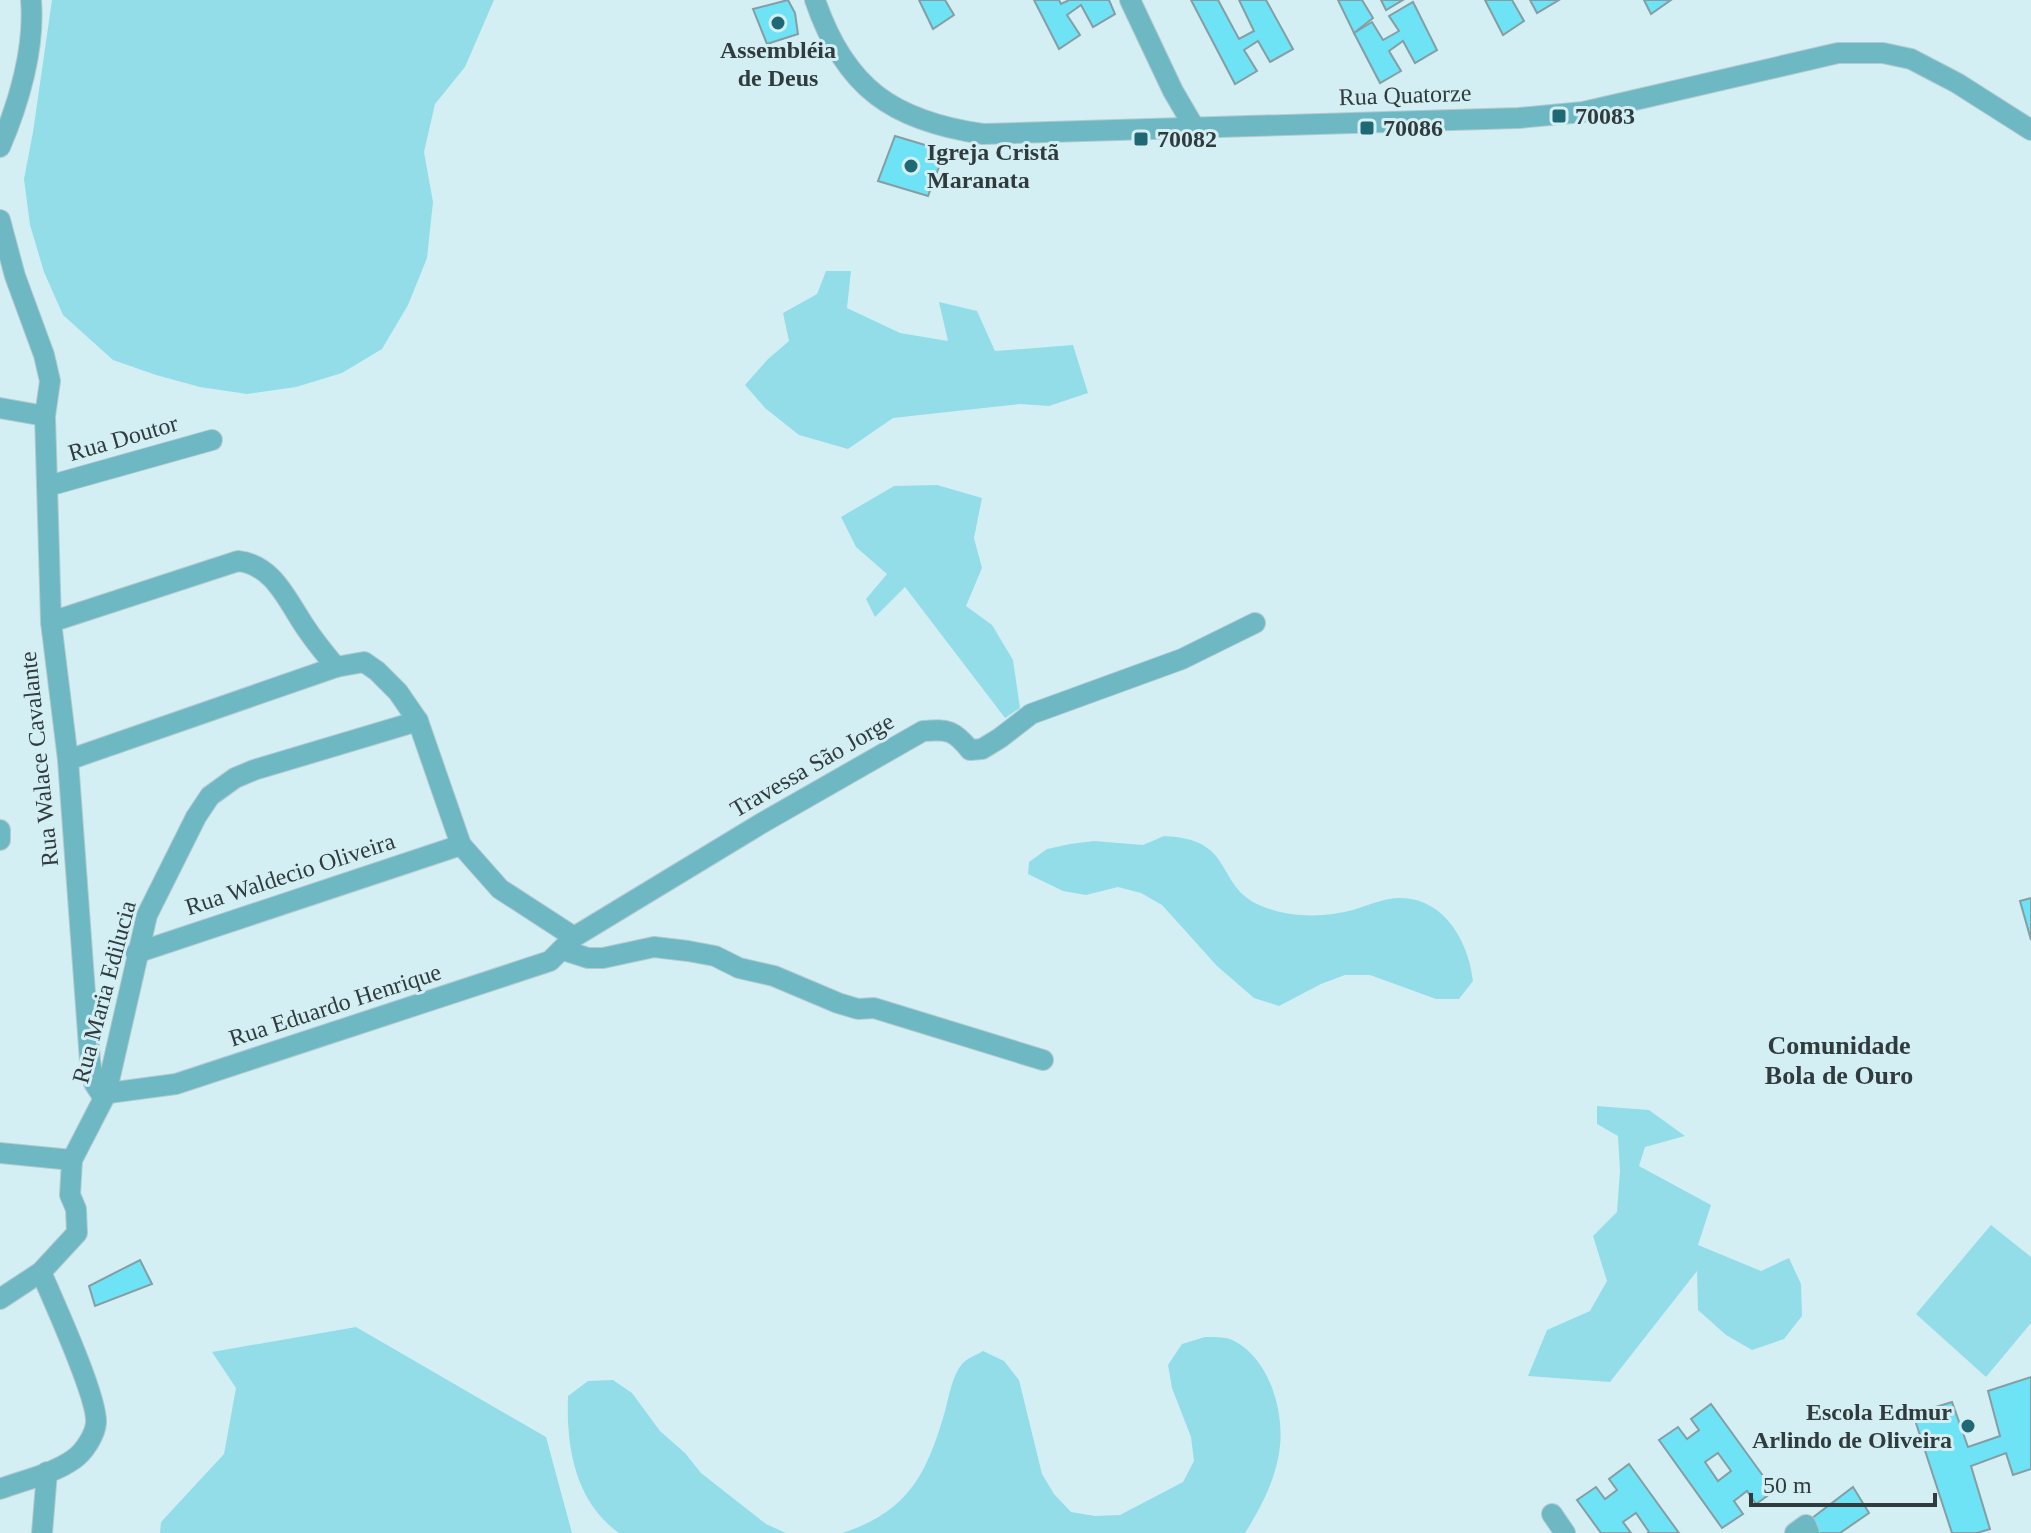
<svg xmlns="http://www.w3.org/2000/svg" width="2031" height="1533" font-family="Georgia,serif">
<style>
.green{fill:#93dde9}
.building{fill:#6de3f5;stroke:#859ea3;stroke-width:2;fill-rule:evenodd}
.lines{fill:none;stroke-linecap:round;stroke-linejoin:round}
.minor-casing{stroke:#b3cbcf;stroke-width:22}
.minor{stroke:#6eb8c4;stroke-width:20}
.poi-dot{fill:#1f6974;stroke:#d4eff4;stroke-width:3}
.labels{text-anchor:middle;stroke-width:6;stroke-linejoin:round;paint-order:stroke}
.poi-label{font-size:24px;font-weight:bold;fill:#303b3d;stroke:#d4eff4;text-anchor:start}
.street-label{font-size:24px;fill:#303b3d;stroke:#d4eff4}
.neighbourhood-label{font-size:26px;font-weight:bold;fill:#303b3d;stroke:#d4eff4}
</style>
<rect width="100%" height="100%" fill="#d4eff4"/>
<g class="green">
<path d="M52,0H494L465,67L435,104L424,152L433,202L427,258L408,305L382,349L342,373L296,387L247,394L200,387L156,375L113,360L63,315L44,272L30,225L24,179L33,132Z"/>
<path d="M826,271H851L847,308L900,333L948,341L939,302L977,311L995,351L1073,345L1088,393L1049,406L1020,404L893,418L848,449L799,435L765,408L745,385L768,359L789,341L783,313L817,294Z"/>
<path d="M937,485L982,498L974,538L982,568L966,606L992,625L1013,660L1020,708L1005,718L905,587L875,617L866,599L887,574L856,547L841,517L894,486Z"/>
<path d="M1164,836C1235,839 1214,882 1257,904C1286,918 1323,918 1353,910C1369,905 1384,898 1400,898C1445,898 1469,943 1473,981L1459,999H1436L1370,975H1345L1321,984L1279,1006L1254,998L1217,966L1162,905L1141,893L1118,887L1086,895L1063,891L1028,874L1029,862L1047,849L1070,844L1094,841L1143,845Z"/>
<path d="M1597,1106L1649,1110L1685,1136L1645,1147L1639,1166L1711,1205L1698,1245L1761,1271L1789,1258L1801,1284L1802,1316L1784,1339L1752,1350L1726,1335L1698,1310L1697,1271L1610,1382L1528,1376L1547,1330L1590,1311L1607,1281L1593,1236L1617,1212L1620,1171L1618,1136L1597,1124Z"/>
<path d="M1991,1225L2031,1257V1323L1986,1377L1916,1314Z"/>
<path d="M356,1327L546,1437L572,1533H160L161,1522L224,1454L236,1388L212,1352Z"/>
<path d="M1205,1337C1212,1337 1223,1337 1230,1339C1268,1355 1284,1409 1280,1446C1277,1477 1261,1508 1245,1533H842C908,1512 927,1474 945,1411C949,1396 952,1376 962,1364C967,1358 977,1355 983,1351L1004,1361L1019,1380L1042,1474L1054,1494L1071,1512L1095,1516L1120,1515L1183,1482L1194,1461L1191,1437L1172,1388L1168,1365L1182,1344Z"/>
<path d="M613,1380L632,1393L660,1431L685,1453L701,1473L766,1524L786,1533H619C575,1502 566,1447 568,1396L588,1381Z"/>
</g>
<g class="building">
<path d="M788,0L795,13L798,34L767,44L753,9Z"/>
<path d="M919,0H945L954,15L933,29Z"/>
<path d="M1034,0H1059L1061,4L1069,0H1109L1115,14L1093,27L1081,5L1067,15L1080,35L1059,49Z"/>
<path d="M1191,0H1218L1239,39L1254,31L1239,0H1266L1293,49L1270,62L1258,41L1244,50L1257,71L1235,84Z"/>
<path d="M1338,0H1362L1373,18L1354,33Z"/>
<path d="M1381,0H1403L1386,10Z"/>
<path d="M1485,0H1512L1524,21L1503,35Z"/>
<path d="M1530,0H1559L1537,13Z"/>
<path d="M1644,0H1671L1651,14Z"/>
<path d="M1413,2L1437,50L1415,63L1403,41L1389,51L1401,71L1380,83L1354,33L1372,22L1383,40L1399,31L1389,16Z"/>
<path d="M895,136L945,151L928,196L878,181Z"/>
<path d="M2031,898V940L2020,901Z"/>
<path d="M140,1260L152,1284L95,1306L89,1286Z"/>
<path d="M2031,1377V1469L2013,1475L2006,1453L1971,1466L1990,1529L1977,1533H1952L1913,1414L1952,1402L1968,1447L2000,1436L1988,1391Z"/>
<path d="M1711,1404L1774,1491L1756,1504L1747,1491L1734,1501L1743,1514L1722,1528L1659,1440L1678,1427L1687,1439L1699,1430L1691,1419ZM1718,1453L1731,1471L1718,1481L1705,1462Z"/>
<path d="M1629,1464L1679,1533H1647L1649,1532L1636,1513L1623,1522L1631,1533H1601L1577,1500L1596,1487L1605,1499L1617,1490L1609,1479Z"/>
<path d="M1853,1487L1869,1513L1840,1533H1815L1807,1522Z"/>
</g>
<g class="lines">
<defs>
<g id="minor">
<path d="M815,0C845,88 893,121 983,134L1519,118L1583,112L1838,53H1883L1911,59L1957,83L2031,130"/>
<path d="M1130,0L1173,91L1194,127"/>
<path d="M0,147C19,103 35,48 31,0"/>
<path d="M0,220L15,276L44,355L50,381L45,416L51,622L68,760L90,1061L94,1083L101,1094L176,1084L550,961L574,937L762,823L923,731C948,729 954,730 970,750L982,749L1000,738L1031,714L1182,659L1255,623"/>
<path d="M0,408L45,416"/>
<path d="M48,486L212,440"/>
<path d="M51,622L238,561C275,565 288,603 308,631C316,643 326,655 336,667"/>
<path d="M68,760L336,667L364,662L377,671L398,692L418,721L461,845L500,889L574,937"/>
<path d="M0,830V840"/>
<path d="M563,950L588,958H603L654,947L688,951L715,956L739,968L774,976L838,1003L858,1009L874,1008L1043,1060"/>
<path d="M136,953L461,845"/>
<path d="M0,1153L72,1160"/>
<path d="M0,1299L41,1272L77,1233L76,1209L70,1195L72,1160L106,1094L147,915L196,817L210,796L235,778L254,770L418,721"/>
<path d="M0,1489C24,1480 53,1474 74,1459C84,1452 95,1435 96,1423C98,1398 53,1300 41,1272"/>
<path d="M1552,1514L1565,1533"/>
<path d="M42,1533L47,1472"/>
<path d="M1795,1533L1806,1525L1809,1533"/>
</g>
</defs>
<use href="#minor" class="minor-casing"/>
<use href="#minor" class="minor"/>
</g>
<g class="poi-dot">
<circle cx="778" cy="23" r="8"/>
<rect x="1551" y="108" width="16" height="16" rx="4"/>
<rect x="1359" y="120" width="16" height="16" rx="4"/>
<rect x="1133" y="131" width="16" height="16" rx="4"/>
<circle cx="911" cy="166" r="8"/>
<circle cx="1968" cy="1426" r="8"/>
</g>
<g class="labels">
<g class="poi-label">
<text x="778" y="58" text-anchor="middle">Assembléia<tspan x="778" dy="28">de Deus</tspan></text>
<text x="1575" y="124">70083</text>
<text x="1383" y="136">70086</text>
<text x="1157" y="147">70082</text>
<text x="927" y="160">Igreja Cristã<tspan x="927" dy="28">Maranata</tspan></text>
<text x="1952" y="1420" text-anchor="end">Escola Edmur<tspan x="1952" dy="28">Arlindo de Oliveira</tspan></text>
</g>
<g class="street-label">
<text transform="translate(1405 95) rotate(-2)" y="8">Rua Quatorze</text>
<text transform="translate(123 438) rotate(-16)" y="8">Rua Doutor</text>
<text transform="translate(39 759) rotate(-96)" y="8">Rua Walace Cavalante</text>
<text transform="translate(812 765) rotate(-30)" y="8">Travessa São Jorge</text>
<text transform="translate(290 874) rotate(-18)" y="8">Rua Waldecio Oliveira</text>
<text transform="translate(104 992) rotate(-75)" y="8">Rua Maria Edilucia</text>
<text transform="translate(335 1005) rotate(-18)" y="8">Rua Eduardo Henrique</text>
</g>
<g class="neighbourhood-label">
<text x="1839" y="1054">Comunidade<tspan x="1839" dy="30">Bola de Ouro</tspan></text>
</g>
</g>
<path d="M1751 1493v12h184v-12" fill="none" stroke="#303b3d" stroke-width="4"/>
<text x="1763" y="1493" font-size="24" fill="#303b3d" stroke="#d4eff4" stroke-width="6" paint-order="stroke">50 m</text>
</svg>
